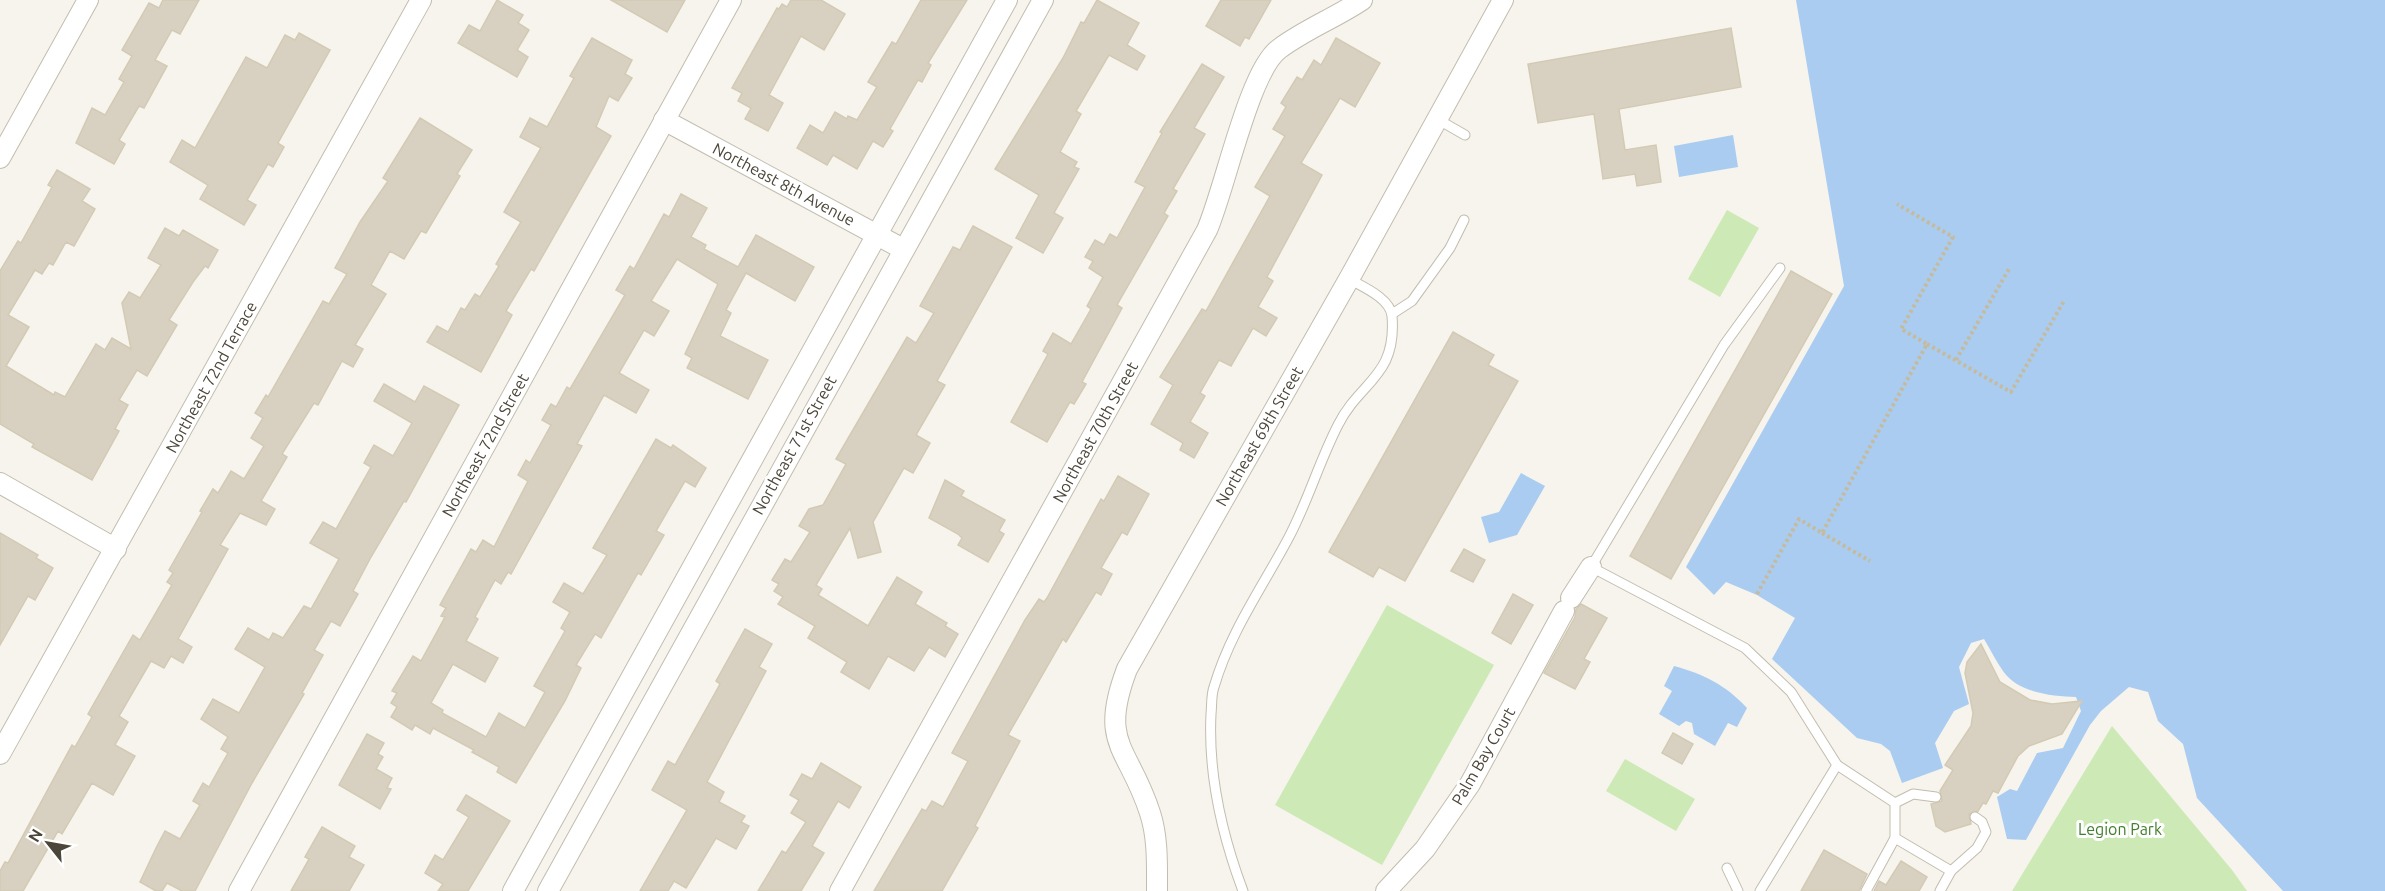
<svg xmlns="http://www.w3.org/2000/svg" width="2385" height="891" font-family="Ubuntu,sans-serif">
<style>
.green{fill:#cce9b6}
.water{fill:#aaccf1}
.building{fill:#d8d1c1;stroke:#d3cab4;stroke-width:1.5}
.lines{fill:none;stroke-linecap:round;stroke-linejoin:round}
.service-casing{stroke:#c2bdae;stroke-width:11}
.minor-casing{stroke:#c2bdae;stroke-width:22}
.path{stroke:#c4bb9f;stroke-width:4;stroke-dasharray:3 3;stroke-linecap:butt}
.service{stroke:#fff;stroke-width:9}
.minor{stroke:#fff;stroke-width:20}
.labels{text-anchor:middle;stroke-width:6;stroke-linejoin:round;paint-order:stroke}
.street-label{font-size:16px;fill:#4b4639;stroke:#fff}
.park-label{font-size:16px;fill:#417e2b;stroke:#fff}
</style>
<rect width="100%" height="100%" fill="#f6f4ec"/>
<g class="green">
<path d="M1727,210L1759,228L1720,297L1688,279Z"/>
<path d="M1387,605L1494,665L1382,865L1275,805Z"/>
<path d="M2112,726L2232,870L2247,891H2012Z"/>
<path d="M1625,759L1695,799L1676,831L1606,791Z"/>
</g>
<g class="water">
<path d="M1796,0H2385V891H2283L2197,798L2183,744L2158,721L2148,692L2129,687L2101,711L2090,725L2026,840L2007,839L1997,797L2010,789L2017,791L2037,753L2063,748L2081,711L2076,697C2052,696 2018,693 2003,671C1996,661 1990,649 1984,639L1971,643L1959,667L1969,704L1954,711L1935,743L1943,768L1902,783L1890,751L1881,744L1857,738L1772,659L1795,618L1757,595L1726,582L1714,595L1686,567L1844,286Z"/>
<path d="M1733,135L1738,167L1679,177L1674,146Z"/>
<path d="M1521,473L1545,486L1517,535L1489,543L1481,517L1499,512Z"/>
<path d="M1674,666C1704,674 1727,686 1747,708L1737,727L1728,723L1715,746L1694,734L1692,723L1686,721L1679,726L1659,714L1672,691L1664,686Z"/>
</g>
<g class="building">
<path d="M163,0H199L180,34L172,30L155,60L167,66L144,108L139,106L119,140L125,144L114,164L76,143L92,108L105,115L124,82L119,79L132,56L122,50L149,3L159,8Z"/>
<path d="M497,0L523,15L518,23L529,30L517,50L528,57L517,77L458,43L469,25L480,31Z"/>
<path d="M611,0H685L667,32Z"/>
<path d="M791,0H821L845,14L824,50L801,36L769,95L783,103L768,131L745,119L751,108L738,101L742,93L732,88L777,8L779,9L782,4L787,7Z"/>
<path d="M921,0H967L928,63L931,65L922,82L918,80L890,129L893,131L883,147L873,141L857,169L833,155L827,165L797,148L810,125L823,133L835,112L847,119L848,116L857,120L877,87L868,82L892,42L896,44Z"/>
<path d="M1097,0L1139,23L1127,45L1145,56L1137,70L1109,55L1076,111L1081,114L1060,152L1077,162L1074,167L1079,169L1054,213L1063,218L1043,253L1016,238L1039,195L995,169L1063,58L1081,22L1084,23Z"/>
<path d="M1221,0H1271L1249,39L1245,37L1240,46L1206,26Z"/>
<path d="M1731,28L1741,87L1619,109L1625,150L1656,145L1661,182L1637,186L1635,174L1603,179L1594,114L1538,123L1528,64Z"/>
<path d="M299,33L330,50L278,143L284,147L273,167L268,164L247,200L256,205L244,225L200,199L208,185L170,162L182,140L195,148L246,57L267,68L285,35L295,40Z"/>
<path d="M592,38L632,60L625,74L632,78L618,101L609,96L596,127L611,136L534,271L531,269L506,311L512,315L481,372L427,342L437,326L448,332L461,308L465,310L475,294L480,297L499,266L496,264L521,222L504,212L541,148L520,137L530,118L547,127L574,78L570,76Z"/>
<path d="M1336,38L1380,63L1355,107L1340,98L1301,163L1322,175L1267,277L1273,281L1258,307L1277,318L1266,336L1253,328L1231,366L1219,360L1200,393L1205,396L1190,422L1208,433L1194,458L1180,450L1183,443L1151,424L1173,385L1160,377L1202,309L1206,311L1270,196L1255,187L1285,136L1273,129L1286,107L1281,103L1297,77L1302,80L1314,60L1321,65Z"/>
<path d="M1202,64L1224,77L1194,128L1205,134L1173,189L1177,191L1164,213L1168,216L1117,305L1122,308L1082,382L1086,384L1074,404L1070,402L1047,442L1011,422L1048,354L1043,351L1053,333L1071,344L1091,309L1087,306L1103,277L1089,268L1093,261L1085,257L1095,240L1104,245L1110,234L1117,238L1145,187L1135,182L1162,133L1160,132Z"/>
<path d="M420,118L472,150L457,174L460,176L426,233L421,231L404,259L390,251L371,285L386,294L355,345L363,349L353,367L342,361L318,405L314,403L282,454L287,457L261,501L275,509L266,525L240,513L220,545L228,549L178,639L192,647L183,663L171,656L164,668L151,661L119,716L128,722L115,745L135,756L113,795L92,783L62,834L58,831L23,891H0V871L5,862L8,863L72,745L75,747L92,717L88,714L133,635L140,640L172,585L167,582L173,573L169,570L202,512L200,511L213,489L218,493L231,471L244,479L264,446L251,438L263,418L255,413L266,395L268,397L323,301L329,304L347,274L335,268L360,222L388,181L383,178Z"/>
<path d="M57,170L90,189L82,201L95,209L74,246L66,242L53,265L49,263L42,274L35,270L8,315L29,327L6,366L54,395L55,392L65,397L96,344L105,350L112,338L131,349L122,303L129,292L140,298L161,265L148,258L165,228L179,236L183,230L218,250L208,268L205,266L193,282L169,320L177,325L147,376L137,370L119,400L128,405L115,429L119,431L92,480L32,447L34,444L0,424V271L18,241L21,243L52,187L48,185Z"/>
<path d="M681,194L707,208L691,237L706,245L704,249L738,267L756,235L814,267L795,301L746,273L726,310L731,313L720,336L768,360L748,399L687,368L692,358L685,354L718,284L677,259L651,301L669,311L654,336L644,330L619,373L649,390L636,413L604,395L577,444L582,446L511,574L508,572L501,584L495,580L475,617L478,619L466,641L498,658L485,682L453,664L431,703L443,710L442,713L486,737L499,713L525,728L545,692L534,686L565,631L561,628L570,612L553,602L564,583L583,594L607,555L593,548L656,439L671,448L673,445L706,468L695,487L685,481L656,531L664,535L641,575L638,573L601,638L595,634L576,665L581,668L565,701L516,783L497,772L499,767L472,752L474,750L433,728L430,734L415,725L412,730L391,717L397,707L391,703L397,693L392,691L413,656L421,661L445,617L441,616L446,608L440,605L471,549L476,552L483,540L494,547L528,481L518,475L526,460L530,463L551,425L542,420L551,404L556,407L567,387L570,389L625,295L616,290L630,266L634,269L664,214L669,217Z"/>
<path d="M973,226L1012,247L937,381L945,385L916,435L930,443L913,473L904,468L873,522L881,552L858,558L850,528L816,585L822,589L818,595L868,626L897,577L922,592L915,604L947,623L945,626L958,634L945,657L929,647L914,671L888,656L869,689L841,672L847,662L808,638L815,626L778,604L783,597L774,591L779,584L772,580L785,559L791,562L810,532L799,526L809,509L823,505L846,464L836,459L907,337L916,343L934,313L920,306L953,247L960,250Z"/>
<path d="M1791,271L1832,294L1671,579L1630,556Z"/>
<path d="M1453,332L1494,355L1488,365L1518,381L1405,581L1379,567L1373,577L1329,552Z"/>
<path d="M384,384L415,402L424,386L459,405L406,502L404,501L371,557L353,591L358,594L340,626L331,621L314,650L323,655L302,693L304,694L252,783L195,891H182L167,883L162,891H156L140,882L157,846L165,831L180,839L200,805L193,801L203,783L209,787L228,753L221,749L228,737L201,719L213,699L239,713L265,667L235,649L248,628L269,640L273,633L283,638L304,606L311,609L339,559L310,543L323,522L336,529L371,467L364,463L374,445L393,456L412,423L374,401Z"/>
<path d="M1118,476L1149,494L1127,535L1122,532L1101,568L1112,574L1101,595L1096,592L1066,642L1063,639L1008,735L1020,741L975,826L978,828L942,891H874L922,809L926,811L932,801L943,807L968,761L952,753L1025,620L1039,599L1044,602L1047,598L1101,499L1104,501Z"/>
<path d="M945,480L964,491L961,496L1005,520L999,531L1004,534L988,562L958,545L962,538L958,534L929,518Z"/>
<path d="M0,533L38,555L36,558L53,568L35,600L28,596L0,645Z"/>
<path d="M1464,549L1485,560L1473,582L1451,571Z"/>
<path d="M1513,594L1533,605L1511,644L1492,633Z"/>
<path d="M1581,604L1607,618L1584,659L1590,662L1575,689L1544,673L1575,617L1576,609Z"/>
<path d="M745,629L772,644L759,667L766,671L707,782L724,792L719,802L745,816L741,822L749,826L736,849L716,838L686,888L674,881L668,891H640L687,810L652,790L668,761L675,765L720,684L716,681Z"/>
<path d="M1981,644L2000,682L2030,700L2052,704L2082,701L2062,734L2029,746L2018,756L1998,793L1993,791L1986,804L1983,803L1978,811L1969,814L1971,824L1945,832L1936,826L1931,804L1942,801L1940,791L1953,770L1945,765L1971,726L1973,713L1965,673L1967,662Z"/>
<path d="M1673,733L1693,744L1682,764L1662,753Z"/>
<path d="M367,734L384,743L378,754L383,757L376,769L392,778L387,788L391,789L380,809L339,785Z"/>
<path d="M821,763L861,787L849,808L838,801L812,846L824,853L801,891H758L782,851L786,853L806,822L791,813L799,800L790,795L802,774L812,779Z"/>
<path d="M466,795L510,821L468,891H438L443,884L425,873L435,855L443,860L469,817L457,810Z"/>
<path d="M322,827L355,846L349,857L364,865L349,891H291L309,859L305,857Z"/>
<path d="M1824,850L1867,874L1859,891H1801Z"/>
<path d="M1901,861L1927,877L1919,891H1874L1879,881L1886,885Z"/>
</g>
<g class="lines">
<defs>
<g id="service">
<path d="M1437,119L1465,135"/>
<path d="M1392,314L1412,301L1450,248L1464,220"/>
<path d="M1837,765L1895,803V838L1866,891"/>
<path d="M1895,803L1913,794L1936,797"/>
<path d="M1895,838L1951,871L1940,891"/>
<path d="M1727,868L1738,891"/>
<path d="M1951,871L1977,848L1986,832L1982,822L1975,817"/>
<path d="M1243,891C1222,835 1208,774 1211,714C1212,705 1211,695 1214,687C1230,632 1262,588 1289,537C1308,501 1319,462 1338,425C1360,381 1397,377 1392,316C1390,298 1363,287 1349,279"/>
<path d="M1760,891L1837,765L1791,692L1745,648L1591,567L1724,345L1780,268"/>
</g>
<g id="minor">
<path d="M664,120L903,249"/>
<path d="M0,158L88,0"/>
<path d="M0,483L116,549"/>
<path d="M1571,598L1591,567"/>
<path d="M0,754L421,0"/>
<path d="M239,891L731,0"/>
<path d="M513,891L1007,0"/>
<path d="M548,891L1043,0"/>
<path d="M840,891L1207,230C1225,189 1249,71 1279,49C1304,30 1335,18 1362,0"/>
<path d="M1157,891C1157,865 1158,837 1150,813C1129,747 1098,745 1127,669L1349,279L1503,0"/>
<path d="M1386,891L1425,849L1470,784L1564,611"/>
</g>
</defs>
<use href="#service" class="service-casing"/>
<use href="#minor" class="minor-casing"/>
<g class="path">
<path d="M1927,344L2011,392L2064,301"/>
<path d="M1956,360L2009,269"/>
<path d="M1822,533L1870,561"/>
<path d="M1757,594L1799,519L1822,533L1927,344L1901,329L1953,237L1897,204"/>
</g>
<use href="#service" class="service"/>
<use href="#minor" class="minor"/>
</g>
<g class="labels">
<g class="street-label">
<text transform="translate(784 184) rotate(28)" y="6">Northeast 8th Avenue</text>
<text transform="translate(211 377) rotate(-61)" y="6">Northeast 72nd Terrace</text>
<text transform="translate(1095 432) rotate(-61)" y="6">Northeast 70th Street</text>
<text transform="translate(1259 436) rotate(-60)" y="6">Northeast 69th Street</text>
<text transform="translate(485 445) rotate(-61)" y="6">Northeast 72nd Street</text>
<text transform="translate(794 445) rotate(-61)" y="6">Northeast 71st Street</text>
<text transform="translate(1483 756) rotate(-60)" y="6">Palm Bay Court</text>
</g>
<g class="park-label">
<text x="2120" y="835">Legion Park</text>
</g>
</g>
<g transform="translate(48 843) rotate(301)" stroke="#ffffff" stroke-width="4.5" paint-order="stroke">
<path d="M0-4.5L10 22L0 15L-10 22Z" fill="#4b4639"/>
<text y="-9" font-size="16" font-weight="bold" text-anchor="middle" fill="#4b4639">N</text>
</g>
</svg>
